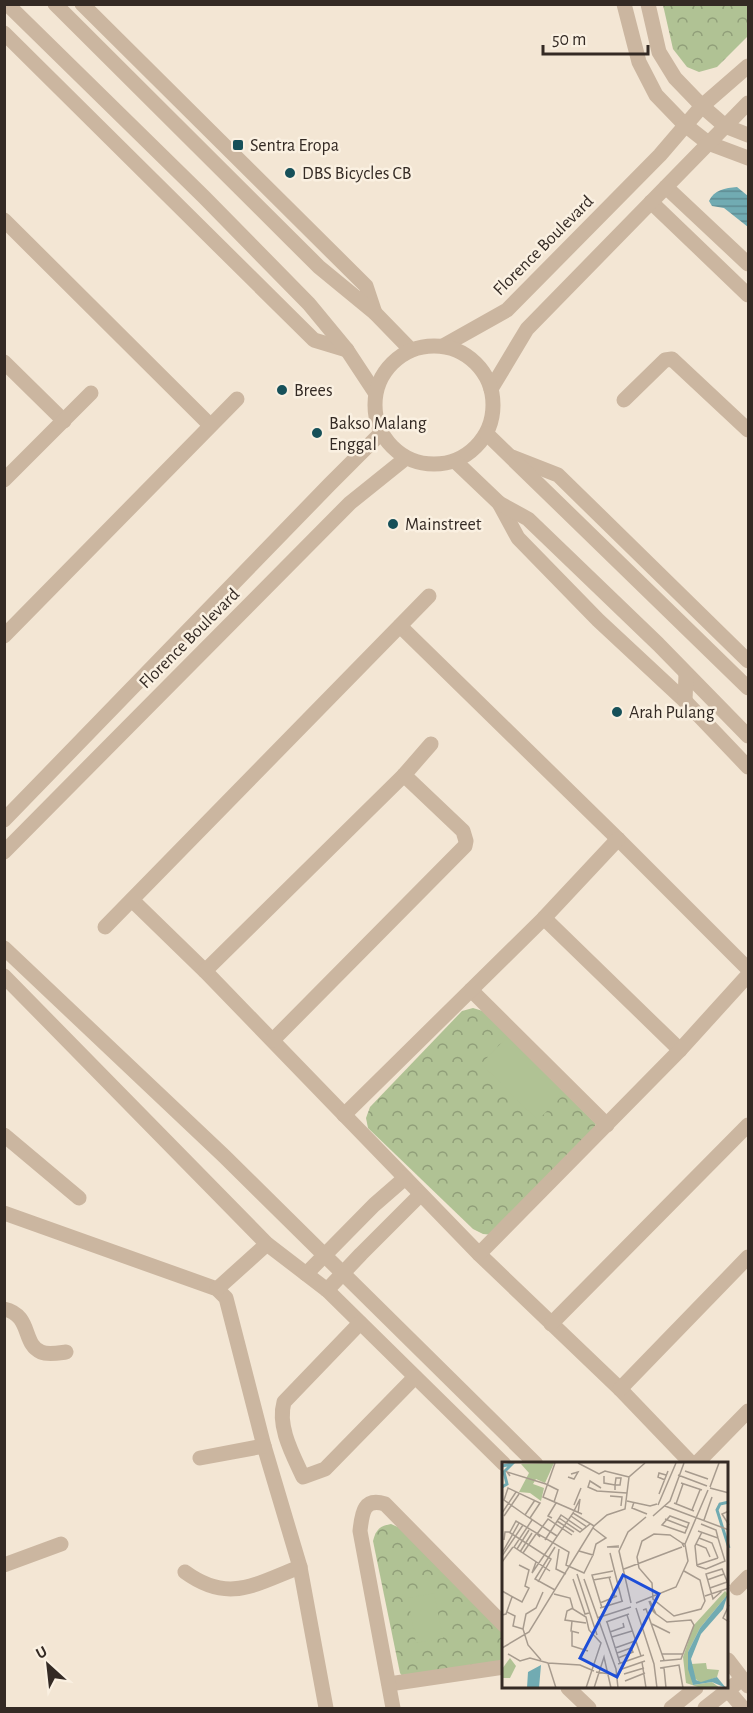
<svg xmlns="http://www.w3.org/2000/svg" width="753" height="1713" font-family="'Alegreya Sans',sans-serif">
<style>
.park{fill:url(#park-crowns)}
.pitch{fill:#b0c294}
.water{fill:url(#water-rules)}
.lines{fill:none;stroke-linecap:round;stroke-linejoin:round}
.minor{stroke:#cbb6a0;stroke-width:15}
.tertiary{stroke:#cbb6a0;stroke-width:15}
.poi-dot{fill:#165059;stroke:#faf0e1;stroke-width:2}
.labels{text-anchor:middle;stroke-width:5;stroke-linejoin:round;paint-order:stroke}
.poi-label{font-size:18px;fill:#342a24;stroke:#faf0e1;text-anchor:start}
.street-label{font-size:18px;fill:#342a24;stroke:#faf0e1}
.inset-river{fill:none;stroke:#71abb2;stroke-width:3}
.inset-road{fill:none;stroke:#a79b8e;stroke-width:1.5}
.view{fill:#1d4ed8;fill-opacity:0.15;stroke:#1d4ed8;stroke-width:3}
.inset-edge{fill:none;stroke:#342a24;stroke-width:3}
</style>
<defs>
<pattern id="park-crowns" width="20" height="18" patternUnits="userSpaceOnUse" patternTransform="scale(1.5)"><rect width="20" height="18" fill="#b0c294"/><path d="M2 6a3 3 0 1 1 6 0M12 15a3 3 0 1 1 6 0" fill="none" stroke="#909e79"/></pattern>
<pattern id="water-rules" width="6" height="5" patternUnits="userSpaceOnUse" patternTransform="scale(1.5)"><rect width="6" height="5" fill="#71abb2"/><path d="M0 2.5h6" fill="none" stroke="#5e8b91"/></pattern>
</defs>
<rect width="100%" height="100%" fill="#f3e6d4"/>
<g class="park">
<path d="M663,5H748V36L717,67L699,72L687,67L673,49Z"/>
<path d="M473,1008L486,1012L596,1124L592,1133L493,1235L483,1234L473,1229L368,1128L366,1118L370,1107L462,1011Z"/>
<path d="M391,1524L400,1528L504,1631V1663L405,1680L400,1673L373,1541C376,1529 380,1526 391,1524Z"/>
</g>
<g class="pitch">
<path d="M507,1037L564,1094L538,1120L481,1064Z"/>
<path d="M434,1593L443,1638L416,1643L408,1598Z"/>
</g>
<path class="water" d="M737,187L748,196V227L724,208L712,206L709,201C714,190 725,188 737,187Z"/>
<g class="lines">
<g class="minor">
<path d="M82,4L366,286L375,313"/>
<path d="M624,4L639,62L656,95L684,124L708,143L748,158"/>
<path d="M648,4L659,52L675,78L702,106L725,126L748,135"/>
<path d="M4,33L314,340L347,350"/>
<path d="M666,187L748,264"/>
<path d="M651,202L748,295"/>
<path d="M4,220L210,425"/>
<path d="M443,346L507,310L660,155L702,106L748,66"/>
<path d="M4,362L64,421"/>
<path d="M491,389L527,329L748,103"/>
<path d="M624,400L665,360L672,359L748,430"/>
<path d="M512,457L558,475L748,661"/>
<path d="M4,480L91,393"/>
<path d="M499,503L518,538L598,620L685,701L748,767"/>
<path d="M400,626L618,839L748,969"/>
<path d="M4,636L237,399"/>
<path d="M4,820L330,484L381,433"/>
<path d="M4,852L350,503L406,458"/>
<path d="M132,900L205,971L479,1254L620,1389L692,1464"/>
<path d="M544,918L680,1050"/>
<path d="M105,927L429,596"/>
<path d="M4,948L224,1156L536,1464"/>
<path d="M205,971L404,775L431,744"/>
<path d="M4,976L267,1244L327,1290L504,1464"/>
<path d="M471,990L607,1125"/>
<path d="M273,1040L465,846L466,841L463,831L404,775"/>
<path d="M344,1115L544,918L618,839"/>
<path d="M4,1135L79,1198"/>
<path d="M4,1213L217,1289L226,1298L264,1446L300,1567L326,1708"/>
<path d="M479,1254L680,1050L748,975"/>
<path d="M306,1274L374,1205L405,1178"/>
<path d="M217,1289L267,1244"/>
<path d="M327,1290L361,1254L420,1195"/>
<path d="M4,1309C32,1315 22,1344 41,1352C48,1355 58,1353 66,1352"/>
<path d="M360,1323L284,1402C277,1427 293,1455 303,1477L325,1469L415,1377"/>
<path d="M551,1324L748,1125"/>
<path d="M620,1389L748,1257"/>
<path d="M200,1458L264,1446"/>
<path d="M696,1464L748,1411"/>
<path d="M4,1565L61,1544"/>
<path d="M185,1572C229,1604 255,1584 300,1567"/>
<path d="M737,1588L748,1577"/>
<path d="M728,1660L748,1686"/>
<path d="M389,1684L504,1667"/>
<path d="M568,1688L589,1708"/>
<path d="M726,1688L743,1708"/>
<path d="M393,1708L360,1531C362,1514 363,1497 385,1504L504,1625"/>
<path d="M671,1708L696,1688"/>
<path d="M705,1708L742,1679"/>
</g>
<g class="tertiary">
<path d="M7,4L204,197L309,304L347,350L374,391"/>
<path d="M55,4L319,267L375,313L411,350"/>
<circle cx="434" cy="405" r="59"/>
<path d="M487,434L748,688"/>
<path d="M456,462L499,503L528,519L658,644L748,736"/>
<path d="M685,701L686,674"/>
</g>
</g>
<g class="poi-dot">
<rect x="232" y="139" width="12" height="12" rx="3"/>
<circle cx="290" cy="173" r="6"/>
<circle cx="282" cy="390" r="6"/>
<circle cx="317" cy="433" r="6"/>
<circle cx="393" cy="524" r="6"/>
<circle cx="617" cy="712" r="6"/>
</g>
<g class="labels">
<g class="poi-label">
<text x="250" y="151">Sentra Eropa</text>
<text x="302" y="179">DBS Bicycles CB</text>
<text x="294" y="396">Brees</text>
<text x="329" y="429">Bakso Malang<tspan x="329" dy="21">Enggal</tspan></text>
<text x="405" y="530">Mainstreet</text>
<text x="629" y="718">Arah Pulang</text>
</g>
<g class="street-label">
<text transform="translate(543 245) rotate(-45)" y="6">Florence Boulevard</text>
<text transform="translate(189 638) rotate(-45)" y="6">Florence Boulevard</text>
</g>
</g>
<g transform="translate(502 1462)">
<rect width="226" height="226" fill="#f3e6d4"/>
<path d="M223,129L226,132L198,166L186,190L191,223L210,220L218,226L196,225L184,221L181,195L192,163Z" fill="#b0c294"/>
<path d="M52,1L43,21L34,17L31,22L42,26L39,39L28,31L17,30L27,11L19,2ZM204,201L205,207L217,208L215,215L199,221L191,215L189,202Z" fill="#b0c294"/>
<path d="M8,196L14,204L8,216H0V207Z" fill="#b0c294"/>
<path d="M226,132L221,147L199,172L189,197L194,218L199,220L215,215L224,226L210,220L191,223L186,207V190L198,166ZM39,203L37,226H25L26,210Z" fill="#71abb2"/>
<path class="inset-river" d="M0,4L10,2L2,10L5,22L0,25M227,40L218,42L215,48L227,86"/>
<path class="inset-road" d="M53,1L41,35L80,52M76,1L97,12L103,9L127,15M183,9L206,17M176,13L205,24M8,14L5,10L44,22M102,14V21L113,23H118L119,16H114L113,23V28M66,15L72,17L76,10L69,12M163,18L156,15L157,11L164,13M179,21L200,28M44,22L56,28L52,40M208,25L217,1M99,26L88,19L86,25L95,29L125,31M208,26L227,31M157,32L166,9M108,34L120,35L119,44M125,39L148,44L155,42M132,40L130,46L145,52M172,41L192,49M174,42L181,22M72,43L79,26M156,43L174,1M163,44L227,68M190,48L198,28M227,49L220,52L227,63M0,51L14,30M71,51L78,37L76,51M23,53L33,38M2,54L17,32M69,54L85,65M151,54L168,39L182,1M168,54L187,61L183,71L160,63ZM28,56L38,41L6,26L2,38L26,55L55,74M50,56L46,54L54,41M57,56L78,70L88,62M163,57L186,66M30,58L12,85L48,109M202,58L210,35M55,59L72,70M199,62L214,68L216,76M8,70L14,59L67,90L64,103L82,111L91,93M38,75L35,72L46,57L70,73M197,76L210,81L216,96M2,78L3,70H7L49,97L36,120M43,78L59,53L81,68M180,81L168,73L152,72L140,79L135,95L137,106L150,121L151,137L172,154L199,147L203,139L198,118L182,109M183,82L206,28M194,82L204,86L208,95M53,85L33,117L53,128M117,85H105L117,84M15,87L27,68M57,87L54,107L64,112M77,89L91,93L94,82L104,76L91,66M18,90L30,71M0,91L17,61M21,91L34,72M108,91L120,139M0,94L21,63M0,100L11,85M34,100L30,111L71,51L92,64M195,103L216,96M195,104L204,107L223,99L216,76L196,69M195,104L193,84L200,70M122,107L180,85M75,112L95,173M107,115L113,135M71,117L83,152L87,151M82,117L114,207L116,226M91,118L109,115M205,118L222,112M208,126L225,120M0,129L20,140L27,126L23,124L27,108L17,103M220,129L211,137L204,112L220,107L227,124M52,132L68,136L71,147L84,155L87,168L99,181L84,226M203,134L227,126M147,139L151,149L154,152L148,139M98,141L115,134M129,141L117,89L126,70L144,55M134,141L174,125L186,99L183,82L180,81L182,85M227,143L221,156L227,160M71,146L65,149L63,158L84,161M98,146L121,139M100,146L90,113L111,109M134,146L152,202L155,226M141,148L144,147L162,198M5,150L13,154L11,164L21,167M154,152L165,160L189,158L192,163L179,197L158,199M0,153L4,152L10,135M125,153L139,194M95,156L129,145M70,159L69,169L77,171M104,160L127,152M105,160L118,201M150,162L168,171M70,170V184L86,189M108,170L122,165L121,161M110,175L130,169M0,186L27,170L92,64L105,53L123,47L127,15L143,1M113,186L133,179M115,191L129,186L131,190L116,196M6,192L18,199L28,196L46,201L78,203L92,209M160,192H181M39,198L26,183L21,167L24,152L34,146L41,130M140,200L144,226M46,201L54,226M116,202L142,193M158,206L177,203L181,226M162,206L164,226M117,208L143,199M94,210L115,213M122,212L142,206M123,219L143,211M92,226L102,195L109,226"/>
<path class="view" d="M121,113L157,132L115,215L78,196Z"/>
<rect width="226" height="226" class="inset-edge"/>
</g>
<rect width="753" height="1713" fill="none" stroke="#342a24" stroke-width="12"/>
<g transform="translate(48 1665) rotate(333)" stroke="#faf0e1" stroke-width="4.5" paint-order="stroke">
<path d="M0-4.5L10 22L0 15L-10 22Z" fill="#342a24"/>
<text y="-9" font-size="16" font-weight="bold" text-anchor="middle" fill="#342a24">U</text>
</g>
<path d="M543 45v9h105v-9" fill="none" stroke="#342a24" stroke-width="3"/>
<text x="552" y="45" font-size="18" fill="#342a24" stroke="#faf0e1" stroke-width="4.5" paint-order="stroke">50 m</text>
</svg>
